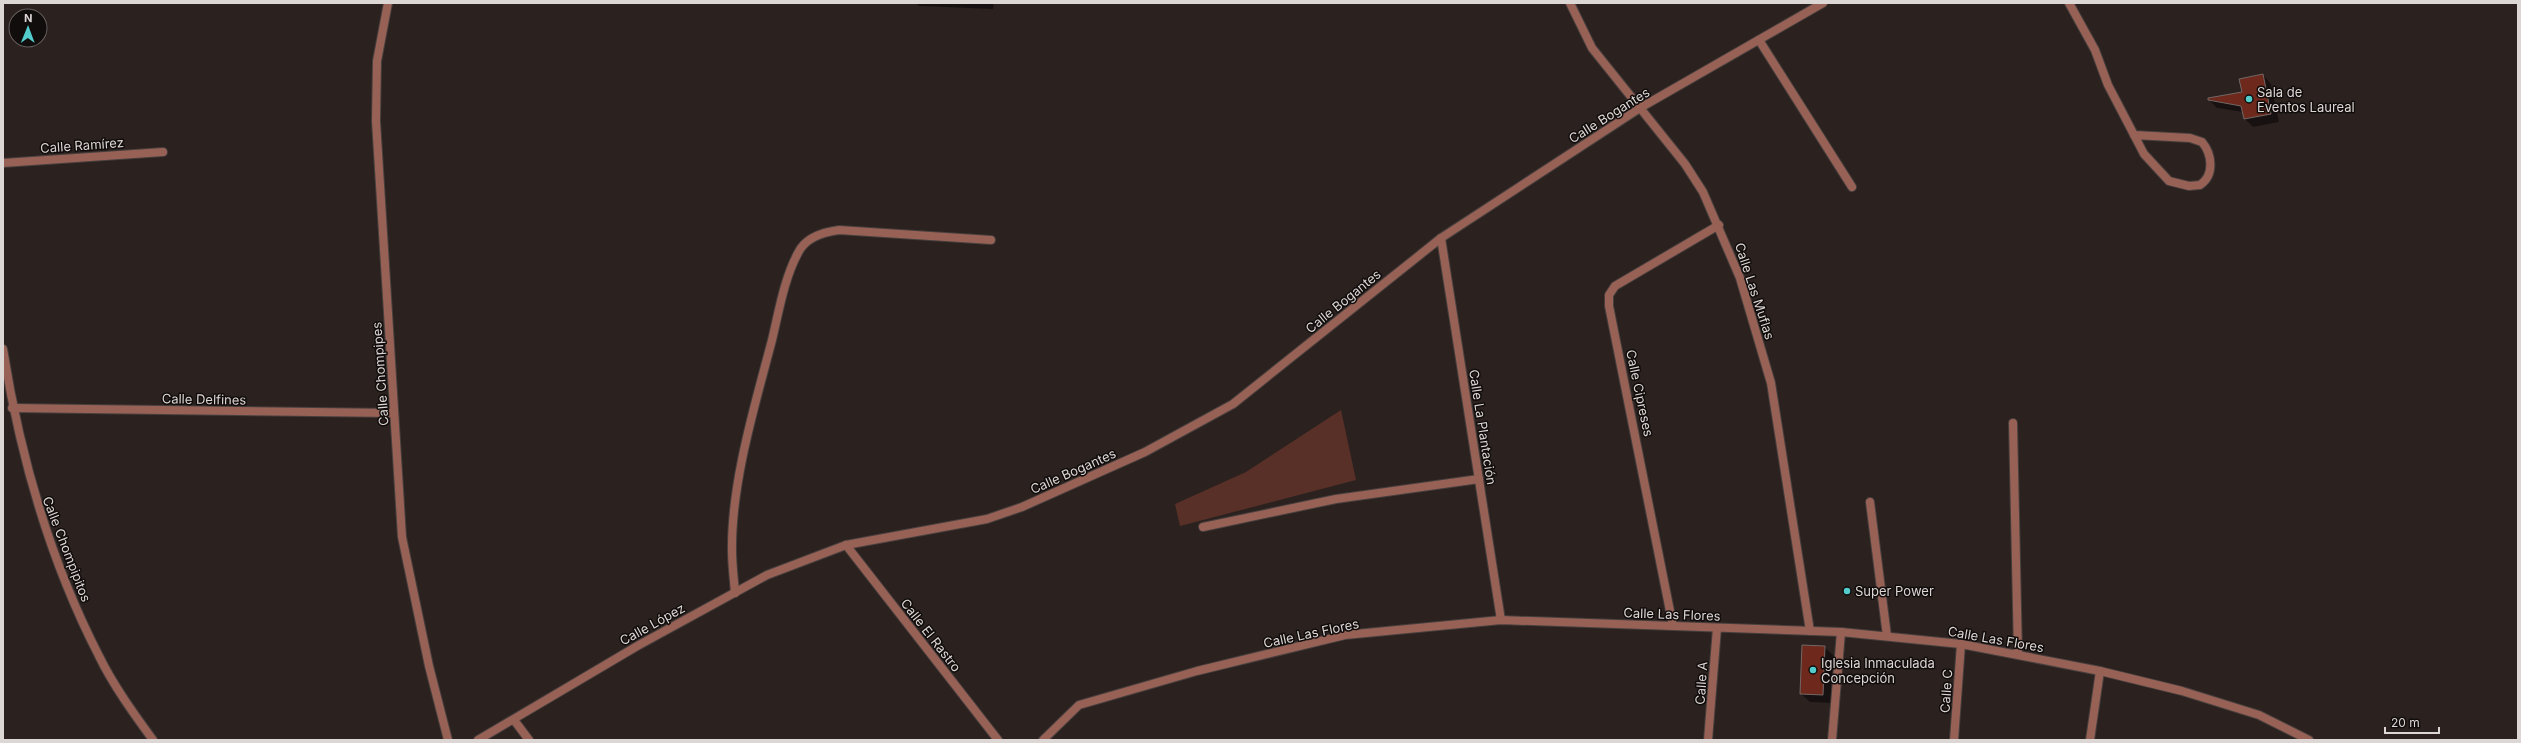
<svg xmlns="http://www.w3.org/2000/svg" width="2521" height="743" font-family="Inter,sans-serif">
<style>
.green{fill:#583027}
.shadow{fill:#0007}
.building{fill:#6e291c;stroke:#726765}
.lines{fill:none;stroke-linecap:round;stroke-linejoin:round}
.lane-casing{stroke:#473f3d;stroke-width:10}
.street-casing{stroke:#473f3d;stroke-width:10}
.lane{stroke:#976156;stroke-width:8}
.street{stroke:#976156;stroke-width:8}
.poi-dot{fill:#52cdcc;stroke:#110d0c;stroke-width:1.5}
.labels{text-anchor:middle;stroke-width:3;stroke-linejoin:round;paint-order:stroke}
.poi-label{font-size:13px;fill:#dcd6d4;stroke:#110d0c;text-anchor:start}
.street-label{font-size:13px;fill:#dcd6d4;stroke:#110d0c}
</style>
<rect width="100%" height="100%" fill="#2b2220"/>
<path class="green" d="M1341,410L1356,480L1180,526L1175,504L1246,472Z"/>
<g class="shadow">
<path d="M916,3H994L993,9L919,6Z"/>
<path d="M2263,75L2271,84L2279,122L2253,127L2245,119L2243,112L2217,108L2209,100L2243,93Z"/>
<path d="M1824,647L1833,655L1831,703L1810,702L1801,694Z"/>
</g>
<g class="building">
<path d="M2263,74L2271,114L2244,119L2241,106L2208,100V98L2242,92L2239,79Z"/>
<path d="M1802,645L1825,646L1823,695L1800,694Z"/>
</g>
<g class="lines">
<defs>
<g id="lane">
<path d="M2069,3L2095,50L2108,85L2144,154L2169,181L2189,186L2200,185C2215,175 2212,154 2202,142L2190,138L2134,135"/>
<path d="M3,163L163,152"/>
<path d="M2013,423L2018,654"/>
<path d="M1870,502L1887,636"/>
<path d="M735,593C734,579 732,565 732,551C731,483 755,405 772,340C779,311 784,279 798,253C805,238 824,232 839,230L991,240"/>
<path d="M514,720L529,740"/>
<path d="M1832,740L1841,632"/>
<path d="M1954,740L1961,644"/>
</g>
<g id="street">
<path d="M388,3L377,61L376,121L402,537L429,666L448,740"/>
<path d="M1570,3L1592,48L1685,164L1703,192L1740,278L1771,383L1810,631"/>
<path d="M1759,40L1852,187"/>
<path d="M1441,238L1501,620"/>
<path d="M3,349C20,456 49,559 99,656C113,685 134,714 153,740"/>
<path d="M12,408L394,413"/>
<path d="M1203,527L1336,499L1479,479"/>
<path d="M846,545L998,740"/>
<path d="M1673,626L1609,306V295L1615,286L1719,225"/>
<path d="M478,740L639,645L767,575L846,545L987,519L1022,507L1145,452L1233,404L1441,238L1640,108L1823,3"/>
<path d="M1043,740L1079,705L1197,671L1345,635L1501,620L1841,632L1961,644L2100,671L2182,691L2259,715L2309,740"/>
<path d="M1708,740L1717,628"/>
<path d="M2090,740L2100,671"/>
</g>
</defs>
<use href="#lane" class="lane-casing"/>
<use href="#street" class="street-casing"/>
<use href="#lane" class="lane"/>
<use href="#street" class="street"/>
</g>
<g class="poi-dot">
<circle cx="2249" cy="99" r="4"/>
<circle cx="1847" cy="591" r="4"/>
<circle cx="1813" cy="670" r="4"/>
</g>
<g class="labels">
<g class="poi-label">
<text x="2257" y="97">Sala de<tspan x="2257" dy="15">Eventos Laureal</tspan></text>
<text x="1855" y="596">Super Power</text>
<text x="1821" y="668">Iglesia Inmaculada<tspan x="1821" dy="15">Concepción</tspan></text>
</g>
<g class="street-label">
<text transform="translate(1609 115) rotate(-32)" y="5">Calle Bogantes</text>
<text transform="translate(82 145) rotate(-4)" y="5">Calle Ramírez</text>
<text transform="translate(1755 291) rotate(72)" y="5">Calle Las Muflas</text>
<text transform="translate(1343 301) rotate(-39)" y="5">Calle Bogantes</text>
<text transform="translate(380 374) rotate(-94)" y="5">Calle Chompipes</text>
<text transform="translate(1640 393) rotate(78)" y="5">Calle Cipreses</text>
<text transform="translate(204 399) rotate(1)" y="5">Calle Delfines</text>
<text transform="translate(1483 427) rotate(81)" y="5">Calle La Plantación</text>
<text transform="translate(1073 471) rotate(-24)" y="5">Calle Bogantes</text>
<text transform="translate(67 549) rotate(69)" y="5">Calle Chompipitos</text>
<text transform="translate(1672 614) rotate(2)" y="5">Calle Las Flores</text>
<text transform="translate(652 624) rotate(-29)" y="5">Calle López</text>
<text transform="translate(1311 633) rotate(-12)" y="5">Calle Las Flores</text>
<text transform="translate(931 635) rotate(52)" y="5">Calle El Rastro</text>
<text transform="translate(1996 639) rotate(10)" y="5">Calle Las Flores</text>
<text transform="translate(1701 683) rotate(-86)" y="5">Calle A</text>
<text transform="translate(1946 691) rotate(-86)" y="5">Calle C</text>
</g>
</g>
<rect width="2521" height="743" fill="none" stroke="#dcd6d4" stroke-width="8"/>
<g transform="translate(28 28) rotate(1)"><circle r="19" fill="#110d0c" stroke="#625d5c"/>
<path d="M0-3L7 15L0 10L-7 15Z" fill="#52cdcc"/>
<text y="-6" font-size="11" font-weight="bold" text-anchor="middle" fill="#dcd6d4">N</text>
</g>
<path d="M2385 727v6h54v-6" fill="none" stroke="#dcd6d4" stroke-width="2"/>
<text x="2391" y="727" font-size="12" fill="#dcd6d4" stroke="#110d0c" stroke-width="3" paint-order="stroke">20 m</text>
</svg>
